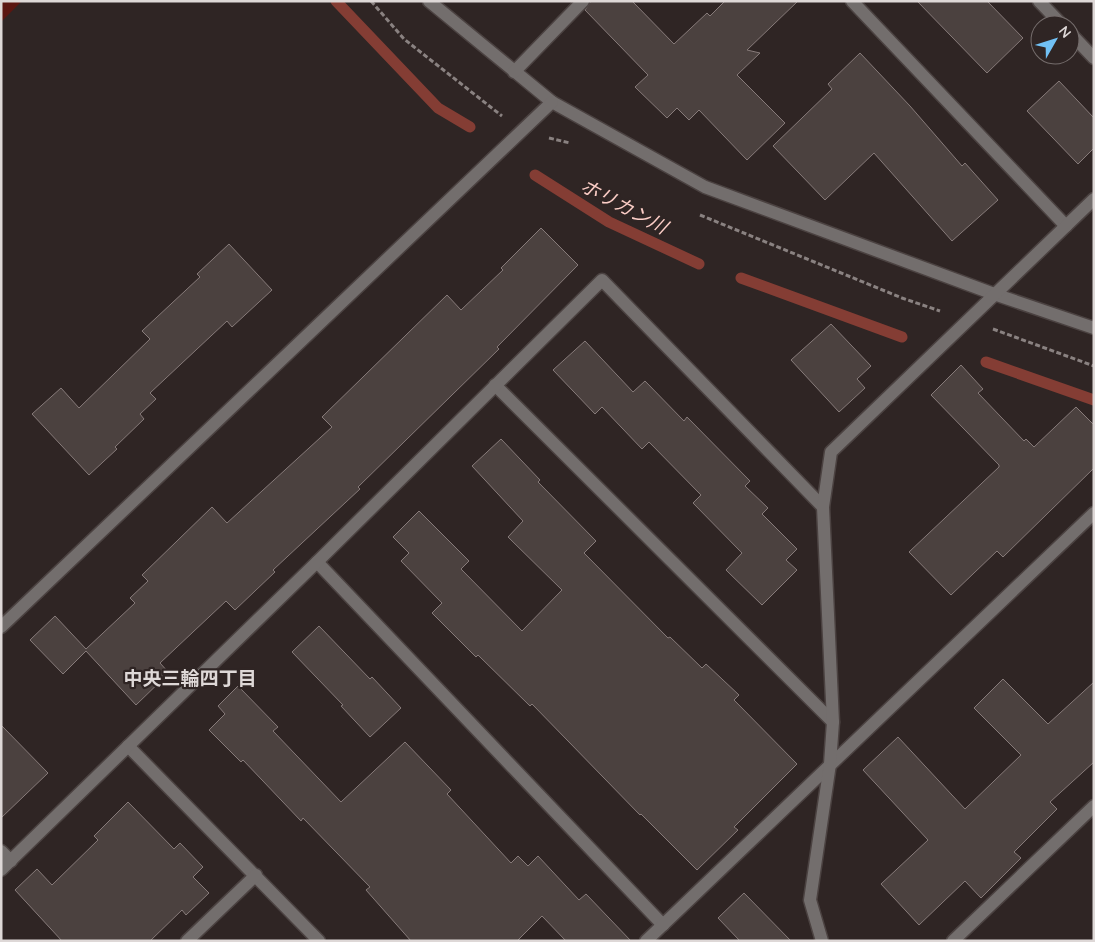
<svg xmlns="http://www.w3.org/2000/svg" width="1095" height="942" font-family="Quicksand,'Noto Sans JP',sans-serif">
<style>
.green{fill:#5b1611}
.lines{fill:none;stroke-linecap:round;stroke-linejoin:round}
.stream{stroke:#843d34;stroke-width:11}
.building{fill:#4b413f;stroke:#877b7a}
.minor-casing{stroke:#4b4241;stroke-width:15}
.path{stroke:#8a8281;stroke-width:3;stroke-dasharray:5 2.5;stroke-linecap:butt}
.minor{stroke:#736e6d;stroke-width:12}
.labels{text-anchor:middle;stroke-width:4.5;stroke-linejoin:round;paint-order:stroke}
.water-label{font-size:19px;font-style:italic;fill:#fccec7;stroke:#2f2524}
.neighbourhood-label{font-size:19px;font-weight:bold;fill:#ded8d7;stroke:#2f2524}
</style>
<rect width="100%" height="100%" fill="#2f2524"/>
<path class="green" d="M1,1H22L1,22Z"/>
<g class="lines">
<g class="stream">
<path d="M336,1L438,108L470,127"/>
<path d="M535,175L609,222L699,264"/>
<path d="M741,278L902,337"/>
<path d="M986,362L1094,400"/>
</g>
</g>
<g class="building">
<path d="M591,1H632L674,44L707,13L710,16L725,1H798L747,50L760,53L737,75L785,123L747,160L699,110L689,120L677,108L667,118L635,87L648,75L585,10Z"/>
<path d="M917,1H987L1023,38L987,73Z"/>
<path d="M860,53L910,106L962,166L965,163L998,200L952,241L874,153L825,200L773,146L832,89L828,84Z"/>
<path d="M1059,81L1094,118V148L1078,164L1027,111Z"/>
<path d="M541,228L578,265L497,347L499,349L358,487L360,489L273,570L275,572L235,610L226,601L160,663L169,673L136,705L86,651L63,674L30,640L55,616L86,649L135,603L130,598L148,581L142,575L212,507L227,523L332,427L322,417L447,295L461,310L503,270L501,268Z"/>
<path d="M229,244L272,290L232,327L227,321L150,393L156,399L140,414L144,419L115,447L117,449L89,475L32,414L61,388L79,408L150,339L142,331L200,277L197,274Z"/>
<path d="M831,324L871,366L857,379L865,388L839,412L791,360Z"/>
<path d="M585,341L633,392L645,381L684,421L687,417L750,481L745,486L768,508L762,514L797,549L786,560L797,570L762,605L726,570L742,553L693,503L701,495L649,442L642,449L602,407L595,414L553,370Z"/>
<path d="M961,365L983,389L978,393L1024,441L1026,439L1034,447L1076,407L1094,425V468L1003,557L997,551L951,595L909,552L999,467V465L931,395Z"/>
<path d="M501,439L540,480L538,482L596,541L584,553L668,638L670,637L702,668L706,664L739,695L734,700L797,764L734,827L738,830L697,870L641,814L640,815L532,704L530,706L478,655L476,657L432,613L442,603L401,561L409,553L393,537L419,511L469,561L461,569L522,631L562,590L508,537L523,521L472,466Z"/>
<path d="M319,626L370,679L372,677L401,708L370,737L341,706L343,705L292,652Z"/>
<path d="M1003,679L1048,724L1094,682V762L1050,802L1057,809L1014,852L1021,858L981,898L965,881L919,925L881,884L928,840L863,770L898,737L965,809L1021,755L974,708Z"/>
<path d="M238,686L278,727L273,731L341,802L405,742L451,790L447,794L511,863L518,856L528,866L538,856L579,900L586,894L631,941H566L542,916L517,941H411L366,890L370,887L303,818L301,821L243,760L241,762L209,730L225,714L218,706Z"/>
<path d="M1,725L48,773L1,818Z"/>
<path d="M128,802L174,849L180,843L203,867L193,877L209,893L186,915L182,910L150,941H62L15,890L37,869L52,885L98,840L94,836Z"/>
<path d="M744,893L791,941H740L718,918Z"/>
</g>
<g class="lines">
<defs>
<g id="minor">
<path d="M429,1L552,102L705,187L994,294L1094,328"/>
<path d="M852,1L1066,226"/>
<path d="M1039,1L1062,25"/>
<path d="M1070,33L1094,58"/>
<path d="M514,72L583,1"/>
<path d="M495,385L833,722"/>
<path d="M317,562L663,925"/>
<path d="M1,627L552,102"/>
<path d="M128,746L319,941"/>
<path d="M1,851L11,861"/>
<path d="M1,870L317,562L602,280L823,507"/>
<path d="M187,941L256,875"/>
<path d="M646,941L1094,513"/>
<path d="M822,941L810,900L830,764L833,722L823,507L831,452L1094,199"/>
<path d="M953,941L1094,806"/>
</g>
</defs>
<use href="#minor" class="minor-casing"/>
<g class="path">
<path d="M371,1L404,39L502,116"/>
<path d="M549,138L570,143"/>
<path d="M700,215L902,298L940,311"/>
<path d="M993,329L1094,366"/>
</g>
<use href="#minor" class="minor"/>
</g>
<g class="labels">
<g class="water-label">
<text transform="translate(624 206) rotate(28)" y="7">ホリカン川</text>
</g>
<g class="neighbourhood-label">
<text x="190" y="685">中央三輪四丁目</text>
</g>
</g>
<rect width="1095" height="942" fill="none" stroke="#ded8d7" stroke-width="5"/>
<g transform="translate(1055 40) rotate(51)"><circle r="24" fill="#2f2524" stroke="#756d6c"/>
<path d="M0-4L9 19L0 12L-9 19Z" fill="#71c1f5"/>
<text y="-8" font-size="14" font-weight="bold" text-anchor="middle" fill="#ded8d7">N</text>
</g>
</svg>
